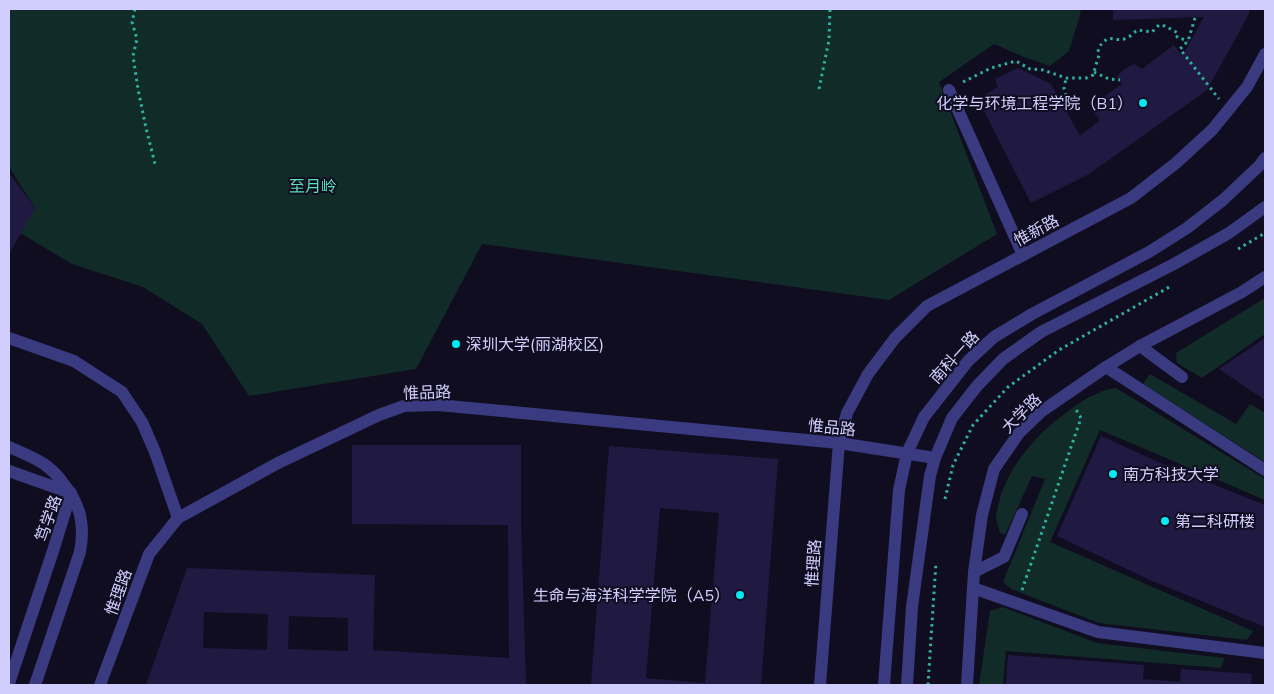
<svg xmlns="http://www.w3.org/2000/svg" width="1274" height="694" font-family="'Nunito Sans','Noto Sans SC',sans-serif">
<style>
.green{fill:#102b28}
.building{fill:#201a42;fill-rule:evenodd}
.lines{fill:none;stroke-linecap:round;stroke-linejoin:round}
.path{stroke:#2fb1a2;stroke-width:3;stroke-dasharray:2.5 4;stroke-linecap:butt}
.minor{stroke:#393a7f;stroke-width:12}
.poi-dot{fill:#03eaf5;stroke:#100d21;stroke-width:2}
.labels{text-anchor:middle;stroke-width:4;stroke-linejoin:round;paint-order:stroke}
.poi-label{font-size:16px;fill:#d1cefe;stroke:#100d21;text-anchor:start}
.park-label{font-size:16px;fill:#5bddb5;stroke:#100d21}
.street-label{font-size:16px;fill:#d1cefe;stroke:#100d21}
</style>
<rect width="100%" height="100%" fill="#100d21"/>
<g class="green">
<path d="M9,9H1081L1080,15L1069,51L1050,66L1024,57L994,44L939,82L997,234L889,300L482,244L416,369L249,396L202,324L143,287L72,264L20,233L35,208L9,167Z"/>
<path d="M1265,298V334L1202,378L1177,363L1176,353Z"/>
<path d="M1150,374L1236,424L1250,404L1265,413V462L1143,384Z"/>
<path d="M1116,388L1265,479V500L1100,430L1050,542L1253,631L1247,640L1099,623L1011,589L1003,582L1045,479L1032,476L1005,535L1000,533C999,528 997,523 996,518C996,514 998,510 998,506C1007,466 1038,432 1071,409C1085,399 1099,390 1116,388Z"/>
<path d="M1003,607L1097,643L1225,658L1221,668L1006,651L1003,685H979L990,611Z"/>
</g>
<g class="building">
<path d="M1113,9H1249V14L1207,90L1089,174L1031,203L978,99L998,87L995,79L1018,68L1051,84L1080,136L1100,120L1090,107L1122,84L1117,76L1126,68L1134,64L1142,69L1174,45L1182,56L1204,17L1113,20Z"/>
<path d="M9,173L35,208L9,254Z"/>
<path d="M1265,338V400L1219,369Z"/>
<path d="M1101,436L1165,465L1265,505V627L1150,580L1057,536Z"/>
<path d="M352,445H521V525L526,685H146L187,568L375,575L373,650L509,658L508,525L352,524ZM204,612L268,614L267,650L203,648ZM289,616L348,618V651L288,649Z"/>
<path d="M609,446L778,459L761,685H591ZM660,508L719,513L705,683L646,678Z"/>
<path d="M1008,655L1144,665L1143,679L1180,682L1181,669L1252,674L1251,685H1006Z"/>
</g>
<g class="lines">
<g class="path">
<path d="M135,9L132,22L137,39L133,56L138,89L146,128L155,164"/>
<path d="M1195,18L1188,41L1180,49L1219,99"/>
<path d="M1094,72L1109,79L1120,80"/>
<path d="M963,82L991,68L1016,61L1030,69L1043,70L1066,78H1086L1093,75L1099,55L1098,49C1110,30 1113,44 1127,38C1131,36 1134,32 1138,30L1152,32L1159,25L1165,26L1178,33L1177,37L1188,41"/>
<path d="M819,89L829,40L830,9"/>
<path d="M1064,108L1067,99L1064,89L1066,78"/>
<path d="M1238,249L1265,233"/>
<path d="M945,499L953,465L973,425L1008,387L1059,350L1171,286"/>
<path d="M1022,590L1081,418L1075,408"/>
<path d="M928,685L936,562"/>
</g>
<g class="minor">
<path d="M949,90L1023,255"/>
<path d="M9,338L74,361L122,392L142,422L155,452L178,518"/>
<path d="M1140,346L1182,377"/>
<path d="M1106,367L1265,470"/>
<path d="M9,447C21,452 33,457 44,464C51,469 58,476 63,483C81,505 85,525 80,552L35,685"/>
<path d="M9,471L71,493"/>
<path d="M974,572L1004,557L1022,514"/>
<path d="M973,588L1098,632L1265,653"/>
<path d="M9,683L53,551L71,493"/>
<path d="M100,685L149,554L178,518L278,463L379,415L404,406L438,405L839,443L935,458"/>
<path d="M820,685L839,443L847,413L868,374L895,338L927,306L1131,198L1176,163L1212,130L1247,87L1265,54"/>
<path d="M884,685L899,490L907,453L924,417L968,361L994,337L1032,314L1149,252L1187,228L1223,200L1259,166L1265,158"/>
<path d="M907,685L912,607L930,476L935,458L952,418L977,386L1003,359L1041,332L1174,264L1229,233L1265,207"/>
<path d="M967,685L974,572L982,515L994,469L1019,433L1042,411L1106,367L1140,346L1242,292L1265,277"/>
</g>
</g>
<g class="poi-dot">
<circle cx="1143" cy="103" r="5"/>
<circle cx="456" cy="344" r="5"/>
<circle cx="1113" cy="474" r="5"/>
<circle cx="1165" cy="521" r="5"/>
<circle cx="740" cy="595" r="5"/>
</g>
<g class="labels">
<g class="poi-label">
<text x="1133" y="109" text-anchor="end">化学与环境工程学院（B1）</text>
<text x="466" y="350">深圳大学(丽湖校区)</text>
<text x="1123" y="480">南方科技大学</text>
<text x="1175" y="527">第二科研楼</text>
<text x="730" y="601" text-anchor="end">生命与海洋科学学院（A5）</text>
</g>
<g class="park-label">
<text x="313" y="192">至月岭</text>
</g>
<g class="street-label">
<text transform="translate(1036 230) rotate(-28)" y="6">惟新路</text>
<text transform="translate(954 357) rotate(-48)" y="6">南科一路</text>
<text transform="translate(427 392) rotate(-2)" y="6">惟品路</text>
<text transform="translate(1021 413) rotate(-45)" y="6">大学路</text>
<text transform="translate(832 427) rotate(6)" y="6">惟品路</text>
<text transform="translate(48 518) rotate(-71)" y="6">笃学路</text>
<text transform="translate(813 563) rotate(-86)" y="6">惟理路</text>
<text transform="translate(118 592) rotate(-70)" y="6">惟理路</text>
</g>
</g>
<rect width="1274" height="694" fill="none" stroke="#d1cefe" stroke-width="20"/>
</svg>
